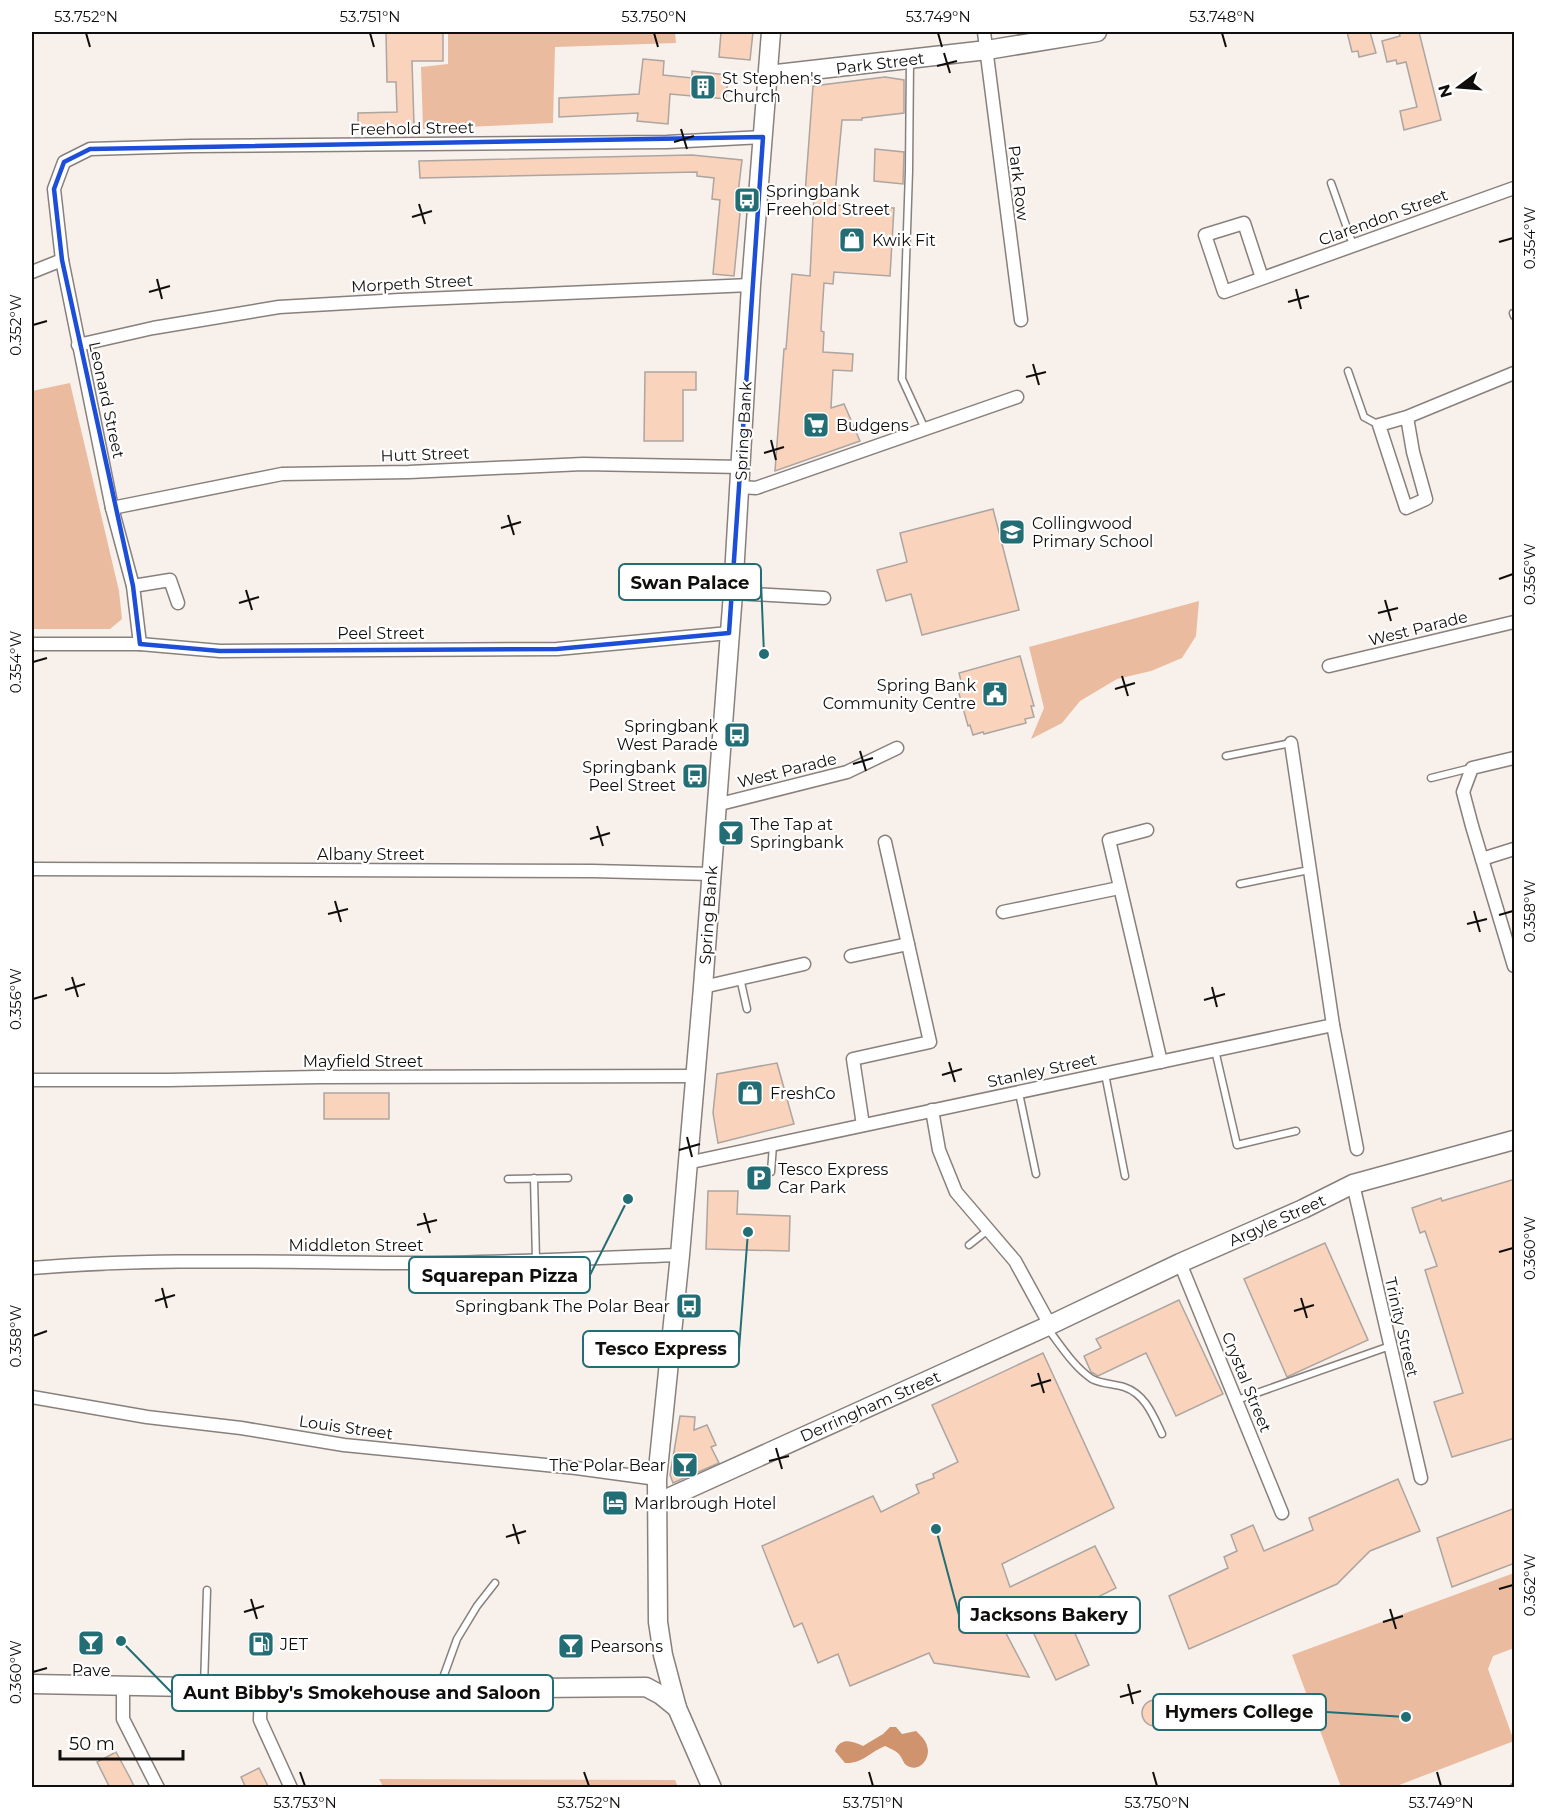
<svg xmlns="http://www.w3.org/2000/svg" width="1546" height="1819" font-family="Montserrat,sans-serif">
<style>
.green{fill:#eabb9e}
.water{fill:#cf946e}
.building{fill:#f9d3bc;stroke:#ada5a0;stroke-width:1.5}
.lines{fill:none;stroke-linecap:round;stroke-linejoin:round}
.lane-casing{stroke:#88807c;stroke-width:9}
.street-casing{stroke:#88807c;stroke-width:15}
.secondary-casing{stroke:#88807c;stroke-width:21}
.lane{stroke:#fff;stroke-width:6}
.street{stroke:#fff;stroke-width:12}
.secondary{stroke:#fff;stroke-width:18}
.marked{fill:none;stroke:#1d4ed8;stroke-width:4.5;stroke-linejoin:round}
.ticks{fill:none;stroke:#100e0c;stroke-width:2}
.labels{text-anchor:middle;stroke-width:4.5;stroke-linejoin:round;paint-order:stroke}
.street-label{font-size:16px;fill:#100e0c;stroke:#fff}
.poi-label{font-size:16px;fill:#100e0c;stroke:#fff;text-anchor:start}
.leader{fill:none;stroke:#236d74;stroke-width:2}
.callout-dot{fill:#236d74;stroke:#fff;stroke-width:2}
.callout{fill:#fff;stroke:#236d74;stroke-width:2}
.callout-label{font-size:18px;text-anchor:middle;font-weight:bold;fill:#100e0c}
.neatline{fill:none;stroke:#100e0c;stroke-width:2}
.ticks-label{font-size:15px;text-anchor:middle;fill:#100e0c}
</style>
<rect width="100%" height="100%" fill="#f8f0eb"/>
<g class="green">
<path d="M448,32H675L676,43L555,47L553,123L423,129L421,67L448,64Z"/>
<path d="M70,383L119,591L122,619L110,629H32V391Z"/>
<path d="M1199,601L1196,636L1182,658L1151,671L1117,679L1080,701L1062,723L1031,739L1044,708L1029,647Z"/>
<path d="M1514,1573V1648L1493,1656L1488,1669L1514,1741L1394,1787H1341L1292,1655Z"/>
<path d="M379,1779L675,1780L678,1787L384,1788Z"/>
</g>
<path class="water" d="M890,1727H896L902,1734L916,1731C920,1735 926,1740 927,1746C931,1756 922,1771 910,1767C904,1765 904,1762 901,1757C898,1751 891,1749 885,1746C870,1752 862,1764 845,1763L835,1751C840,1737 853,1741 863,1746L883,1734Z"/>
<g class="building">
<path d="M386,32H443V61H412L414,125L358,127V113L397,112L396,82H387Z"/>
<path d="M721,32H753L750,60L719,57Z"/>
<path d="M1347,32H1370L1376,53L1359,57L1358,51L1352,52Z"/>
<path d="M1399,32H1419L1441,120L1404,130L1400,111L1417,107L1406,62L1397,64L1396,60L1387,62L1382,41L1400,36Z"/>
<path d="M643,59L664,61L663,75L692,78V71L728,75L726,99L670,94L668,124L637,121L638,113L559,117V98L639,94Z"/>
<path d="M885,77L904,80V113L862,118V120H842L834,205L894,208L890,276L834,272L833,284L824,283L822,313L821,331L824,332L823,352L853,354L852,371L833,370L831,408L844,404L860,441L775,471L784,349H786L792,274L810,276L814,195L805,194L813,86Z"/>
<path d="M875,149L904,152L903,184L874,181Z"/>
<path d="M692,155L742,160L737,202L741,203L734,276L713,274L720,200L712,199L714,178L697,176V172L420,178L419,161Z"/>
<path d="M645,372H696V390H683V441H644Z"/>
<path d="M993,509L1019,610L922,635L911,594L886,601L877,570L907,562L900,533Z"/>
<path d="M1020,656L1034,706H1031L1034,717L1025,719L1026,723L984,734L983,732L973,735L970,725L968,726L956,683L961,681L959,673Z"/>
<path d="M777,1063L794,1124L718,1143L713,1113L717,1074Z"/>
<rect x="324" y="1093" width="65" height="26"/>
<path d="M1515,1179V1438L1452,1457L1434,1402L1463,1393L1425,1270L1437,1266L1425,1231L1420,1233L1412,1208L1441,1198L1442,1201Z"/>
<path d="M708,1191H738L737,1214L790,1216L789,1251L706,1249Z"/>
<path d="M1325,1243L1368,1340L1287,1377L1244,1279Z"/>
<path d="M1179,1300L1223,1394L1176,1416L1146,1353L1098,1376L1091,1372L1084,1356L1101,1348L1096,1339Z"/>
<path d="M1043,1353L1114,1508L1002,1564L1010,1587L1095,1546L1116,1588L1066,1613L1089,1665L1056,1680L1021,1607L998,1618L1029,1677L934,1663L929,1653L850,1686L838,1654L818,1663L802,1623L794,1627L762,1546L873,1496L881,1512L919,1493L916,1485L934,1478L933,1474L958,1462L932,1405Z"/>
<path d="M680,1416L695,1417L694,1430L707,1425L716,1445L711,1447L719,1463L673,1483L670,1475Z"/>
<path d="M1398,1479L1420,1531L1370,1551L1337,1584L1189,1649L1169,1596L1228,1568L1224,1557L1237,1551L1231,1535L1253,1525L1264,1551L1313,1530L1309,1518Z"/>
<path d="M1515,1508V1563L1452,1587L1437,1538Z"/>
<circle cx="1155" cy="1713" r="13"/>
<path d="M116,1752L129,1776L135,1788H110L97,1762Z"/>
<path d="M259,1768L269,1788H246L241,1777Z"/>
</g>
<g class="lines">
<defs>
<g id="lane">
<path d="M910,60L909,171L902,379L925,429"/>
<path d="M1331,183L1353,245"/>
<path d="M1513,313L1514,316"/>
<path d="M1348,371L1364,417L1379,425"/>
<path d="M1226,756L1291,743"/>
<path d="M1431,778L1471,768"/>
<path d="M1240,884L1309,870"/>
<path d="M740,978L747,1009"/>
<path d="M1215,1050L1237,1145L1296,1131"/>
<path d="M1105,1074L1125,1176"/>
<path d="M1019,1093L1036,1174"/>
<path d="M771,1172L773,1145"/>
<path d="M534,1178L536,1260"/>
<path d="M508,1179L568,1178"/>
<path d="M969,1245L988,1230"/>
<path d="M1048,1329C1061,1346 1074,1367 1092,1379C1102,1384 1114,1384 1124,1387C1145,1394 1153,1415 1162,1434"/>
<path d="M1237,1400L1390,1346"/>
<path d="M440,1686L457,1639L477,1606L495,1583"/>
<path d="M204,1687L207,1590"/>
<path d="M1514,1788V1787"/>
</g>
<g id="street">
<path d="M984,32L1021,320"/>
<path d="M32,272L62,260"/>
<path d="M1262,278L1244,223L1205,235L1224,292L1514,188"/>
<path d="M78,345L153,328L279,307L400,300L751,285"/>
<path d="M1407,417L1413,452L1426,499L1406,508L1379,425L1407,417L1514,373"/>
<path d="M740,487L756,488L1017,397"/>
<path d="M112,508L282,474L409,472L583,464L742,467"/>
<path d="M133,586L170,580L178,603"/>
<path d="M733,593L824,598"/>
<path d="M32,644H140L220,651L557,649L729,633"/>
<path d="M140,644L133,586L112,508L62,260L54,189L64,162L90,149L190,146L667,142L763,137"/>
<path d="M1329,666L1514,622"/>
<path d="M1514,758L1472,768L1463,792L1472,826L1514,966"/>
<path d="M716,805L847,772L897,748"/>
<path d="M1147,830L1109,840L1161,1062"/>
<path d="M1482,859L1514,849"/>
<path d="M32,869L593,871L711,874"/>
<path d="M1003,912L1119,888"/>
<path d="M851,956L908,944"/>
<path d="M703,987L804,964"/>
<path d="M1333,1025L1357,1149"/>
<path d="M32,1080H169L319,1077L695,1076"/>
<path d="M932,1110L939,1150L956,1192L1015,1261L1050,1325"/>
<path d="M863,1125L853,1059L930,1042L885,842"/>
<path d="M687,1163L1333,1025L1291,743"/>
<path d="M1353,1184L1421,1478"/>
<path d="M1180,1263L1282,1513"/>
<path d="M32,1268C151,1258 270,1262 390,1263C486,1264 583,1258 680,1255"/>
<path d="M32,1397L147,1417L241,1428L344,1445L576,1468L657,1479"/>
<path d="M123,1685V1719L158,1788"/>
<path d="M261,1689L260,1720L291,1788"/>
</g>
<g id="secondary">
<path d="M768,75L987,50L1097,32"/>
<path d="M657,1503L1050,1325L1180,1263L1303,1209L1353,1184L1514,1140"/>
<path d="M32,1684L344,1690L646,1687L661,1695L677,1708"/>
<path d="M712,1788L677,1708L663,1655L658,1622L657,1479L680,1255L703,987L733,593L751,285L771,32"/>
</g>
</defs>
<use href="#lane" class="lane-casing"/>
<use href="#street" class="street-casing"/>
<use href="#secondary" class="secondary-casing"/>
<use href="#lane" class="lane"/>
<use href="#street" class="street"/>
<use href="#secondary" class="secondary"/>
</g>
<path class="marked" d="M763,137L729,633L557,649L220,651L140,644L133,586L62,260L54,189L64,162L90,149Z"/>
<path class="ticks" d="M86,33L90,47M370,33L374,47M654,33L658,47M938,33L942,47M1222,33L1226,47M944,53L950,73M937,66L957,61M681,129L687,149M674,142L694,136M419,204L425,224M412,217L432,211M1499,242L1513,238M157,279L162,299M1296,289L1301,309M149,292L170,286M1288,302L1309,296M33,325L47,321M1033,364L1039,385M1026,377L1046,372M771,440L776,460M764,453L784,447M508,515L514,535M501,528L521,522M1499,579L1513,574M246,590L252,610M1385,600L1391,621M239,603L259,597M1378,613L1398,608M33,662L47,658M1122,676L1128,696M1115,689L1135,683M860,751L866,771M853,764L873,758M597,826L603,846M590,839L610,833M335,901L341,922M1474,911L1480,932M328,914L348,909M1499,915L1513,911M1467,924L1487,919M72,977L78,997M1212,987L1217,1007M65,990L85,984M33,999L47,995M1204,1000L1225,994M949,1062L955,1082M942,1075L962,1069M687,1137L692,1157M679,1150L700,1144M424,1213L430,1233M417,1225L437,1220M1499,1252L1513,1248M162,1288L167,1308M1301,1298L1307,1318M155,1301L175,1295M1294,1311L1314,1305M33,1336L47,1331M1038,1373L1044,1393M1031,1386L1051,1380M776,1448L782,1469M769,1461L789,1456M513,1524L519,1544M506,1537L526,1531M1499,1589L1513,1585M251,1599L257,1619M1390,1609L1396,1629M244,1612L264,1606M1383,1622L1403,1616M33,1672L47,1668M1128,1684L1133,1704M1120,1697L1141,1691M300,1772L305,1786M584,1772L589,1786M869,1772L873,1786M1153,1772L1157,1786M1437,1772L1441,1786"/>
<defs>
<symbol id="building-square" viewBox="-11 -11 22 22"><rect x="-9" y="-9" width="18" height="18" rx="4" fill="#236d74" stroke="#fff"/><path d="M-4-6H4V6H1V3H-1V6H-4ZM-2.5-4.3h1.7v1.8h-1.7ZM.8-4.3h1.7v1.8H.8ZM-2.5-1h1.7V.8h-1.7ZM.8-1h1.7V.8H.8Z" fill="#fff"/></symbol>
<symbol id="bus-square" viewBox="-11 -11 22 22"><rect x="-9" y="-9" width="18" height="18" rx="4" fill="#236d74" stroke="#fff"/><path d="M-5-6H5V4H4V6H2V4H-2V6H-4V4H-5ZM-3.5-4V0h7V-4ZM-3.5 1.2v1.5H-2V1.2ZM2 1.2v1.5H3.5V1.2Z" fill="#fff"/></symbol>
<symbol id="shop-square" viewBox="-11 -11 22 22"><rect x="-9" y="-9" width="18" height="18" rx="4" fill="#236d74" stroke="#fff"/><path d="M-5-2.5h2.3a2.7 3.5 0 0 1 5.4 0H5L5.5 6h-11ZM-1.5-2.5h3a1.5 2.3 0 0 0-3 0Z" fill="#fff"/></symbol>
<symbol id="supermarket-square" viewBox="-11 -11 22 22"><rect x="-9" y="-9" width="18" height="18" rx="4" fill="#236d74" stroke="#fff"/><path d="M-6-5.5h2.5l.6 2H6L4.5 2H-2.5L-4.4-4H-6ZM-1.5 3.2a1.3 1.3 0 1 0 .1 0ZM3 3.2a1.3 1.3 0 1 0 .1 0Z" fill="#fff"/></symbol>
<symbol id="school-square" viewBox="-11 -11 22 22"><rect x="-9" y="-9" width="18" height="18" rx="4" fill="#236d74" stroke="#fff"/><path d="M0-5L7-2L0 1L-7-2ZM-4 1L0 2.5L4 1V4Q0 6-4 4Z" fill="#fff"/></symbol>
<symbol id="civic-square" viewBox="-11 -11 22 22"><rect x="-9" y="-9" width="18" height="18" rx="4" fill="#236d74" stroke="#fff"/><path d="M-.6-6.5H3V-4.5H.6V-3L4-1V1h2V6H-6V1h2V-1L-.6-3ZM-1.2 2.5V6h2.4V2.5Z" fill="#fff"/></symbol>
<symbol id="bar-square" viewBox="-11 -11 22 22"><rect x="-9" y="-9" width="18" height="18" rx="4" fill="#236d74" stroke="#fff"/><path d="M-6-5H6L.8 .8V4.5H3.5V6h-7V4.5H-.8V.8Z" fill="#fff"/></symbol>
<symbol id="parking-square" viewBox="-11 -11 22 22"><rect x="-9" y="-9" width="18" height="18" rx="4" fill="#236d74" stroke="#fff"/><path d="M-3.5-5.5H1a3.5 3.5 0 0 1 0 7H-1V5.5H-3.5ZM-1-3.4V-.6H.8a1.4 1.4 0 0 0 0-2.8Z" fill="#fff"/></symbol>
<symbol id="hotel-square" viewBox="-11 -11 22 22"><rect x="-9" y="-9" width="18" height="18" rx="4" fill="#236d74" stroke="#fff"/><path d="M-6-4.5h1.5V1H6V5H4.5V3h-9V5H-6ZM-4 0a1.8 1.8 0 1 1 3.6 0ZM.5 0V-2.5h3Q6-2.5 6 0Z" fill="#fff"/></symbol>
<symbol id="fuel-square" viewBox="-11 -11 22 22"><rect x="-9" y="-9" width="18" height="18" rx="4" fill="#236d74" stroke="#fff"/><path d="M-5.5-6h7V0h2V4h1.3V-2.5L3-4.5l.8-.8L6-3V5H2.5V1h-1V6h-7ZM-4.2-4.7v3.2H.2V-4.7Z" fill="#fff"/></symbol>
</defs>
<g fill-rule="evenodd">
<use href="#building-square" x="688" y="72" width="30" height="30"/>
<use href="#bus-square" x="732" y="185" width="30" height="30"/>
<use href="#shop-square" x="837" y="225" width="30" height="30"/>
<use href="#supermarket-square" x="801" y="410" width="30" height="30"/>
<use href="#school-square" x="997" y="517" width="30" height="30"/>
<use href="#civic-square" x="980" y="679" width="30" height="30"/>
<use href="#bus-square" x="722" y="720" width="30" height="30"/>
<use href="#bus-square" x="680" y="761" width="30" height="30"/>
<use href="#bar-square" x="716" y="818" width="30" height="30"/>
<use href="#shop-square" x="735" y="1078" width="30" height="30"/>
<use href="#parking-square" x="744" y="1163" width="30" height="30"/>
<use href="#bus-square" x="674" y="1291" width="30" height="30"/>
<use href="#bar-square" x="670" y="1450" width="30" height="30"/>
<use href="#hotel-square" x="600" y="1488" width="30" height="30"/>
<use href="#bar-square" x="76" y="1628" width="30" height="30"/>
<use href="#fuel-square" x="246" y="1629" width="30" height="30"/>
<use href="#bar-square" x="556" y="1631" width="30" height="30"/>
</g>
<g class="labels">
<g class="street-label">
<text transform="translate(880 63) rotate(-7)" y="6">Park Street</text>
<text transform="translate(412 128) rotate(-1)" y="6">Freehold Street</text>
<text transform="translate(1019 183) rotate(83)" y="6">Park Row</text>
<text transform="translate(1383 217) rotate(-20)" y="6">Clarendon Street</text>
<text transform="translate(412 283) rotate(-3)" y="6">Morpeth Street</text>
<text transform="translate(107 400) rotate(78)" y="6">Leonard Street</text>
<text transform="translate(743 431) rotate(-87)" y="6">Spring Bank</text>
<text transform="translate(425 454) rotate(-2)" y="6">Hutt Street</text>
<text transform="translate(1418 628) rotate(-14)" y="6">West Parade</text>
<text x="381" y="639">Peel Street</text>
<text transform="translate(787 770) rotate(-14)" y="6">West Parade</text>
<text x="371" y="860">Albany Street</text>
<text transform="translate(708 915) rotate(-86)" y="6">Spring Bank</text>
<text x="363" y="1067">Mayfield Street</text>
<text transform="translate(1042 1070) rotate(-12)" y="6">Stanley Street</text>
<text transform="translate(1277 1220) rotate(-24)" y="6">Argyle Street</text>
<text x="356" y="1251">Middleton Street</text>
<text transform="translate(1402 1327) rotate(77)" y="6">Trinity Street</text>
<text transform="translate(1247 1382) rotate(68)" y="6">Crystal Street</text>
<text transform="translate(870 1406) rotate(-24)" y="6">Derringham Street</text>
<text transform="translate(346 1427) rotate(8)" y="6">Louis Street</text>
</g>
<g class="poi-label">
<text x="722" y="84">St Stephen's<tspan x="722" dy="18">Church</tspan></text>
<text x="766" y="197">Springbank<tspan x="766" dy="18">Freehold Street</tspan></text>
<text x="872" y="246">Kwik Fit</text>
<text x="836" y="431">Budgens</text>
<text x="1032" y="529">Collingwood<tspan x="1032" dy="18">Primary School</tspan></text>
<text x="976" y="691" text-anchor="end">Spring Bank<tspan x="976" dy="18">Community Centre</tspan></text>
<text x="718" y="732" text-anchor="end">Springbank<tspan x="718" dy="18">West Parade</tspan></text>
<text x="676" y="773" text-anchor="end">Springbank<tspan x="676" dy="18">Peel Street</tspan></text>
<text x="750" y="830">The Tap at<tspan x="750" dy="18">Springbank</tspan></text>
<text x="770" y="1099">FreshCo</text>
<text x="778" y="1175">Tesco Express<tspan x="778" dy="18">Car Park</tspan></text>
<text x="670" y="1312" text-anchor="end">Springbank The Polar Bear</text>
<text x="666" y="1471" text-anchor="end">The Polar Bear</text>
<text x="634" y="1509">Marlbrough Hotel</text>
<text x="280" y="1650">JET</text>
<text x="590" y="1652">Pearsons</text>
<text x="91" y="1676" text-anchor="middle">Pave</text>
</g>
</g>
<path class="leader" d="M764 654L761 582M628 1199L590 1275M748 1232L739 1349M936 1529L959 1615M121 1641L172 1693M1406 1717L1326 1712"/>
<g class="callout-dot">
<circle cx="764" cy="654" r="6"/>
<circle cx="628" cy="1199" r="6"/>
<circle cx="748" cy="1232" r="6"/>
<circle cx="936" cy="1529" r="6"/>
<circle cx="121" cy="1641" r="6"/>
<circle cx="1406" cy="1717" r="6"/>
</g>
<g class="callout">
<rect x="619" y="564" width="142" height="36" rx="6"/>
<rect x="409" y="1257" width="181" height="36" rx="6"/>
<rect x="583" y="1331" width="156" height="36" rx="6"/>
<rect x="959" y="1597" width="181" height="36" rx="6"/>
<rect x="172" y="1675" width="381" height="36" rx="6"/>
<rect x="1153" y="1694" width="173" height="36" rx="6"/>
</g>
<g class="callout-label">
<text x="690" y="589">Swan Palace</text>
<text x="500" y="1282">Squarepan Pizza</text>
<text x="661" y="1355">Tesco Express</text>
<text x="1049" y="1621">Jacksons Bakery</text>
<text x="362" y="1699">Aunt Bibby's Smokehouse and Saloon</text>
<text x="1239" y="1718">Hymers College</text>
</g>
<rect width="1546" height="1819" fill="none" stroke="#ffffff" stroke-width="66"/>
<g transform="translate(1459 87) rotate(254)" stroke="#ffffff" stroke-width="4.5" paint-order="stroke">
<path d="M0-4.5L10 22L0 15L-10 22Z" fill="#100e0c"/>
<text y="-9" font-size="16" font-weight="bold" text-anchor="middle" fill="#100e0c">N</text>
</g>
<path d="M60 1750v9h123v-9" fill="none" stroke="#100e0c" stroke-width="3"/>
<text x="69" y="1750" font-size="18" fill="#100e0c" stroke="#ffffff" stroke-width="4.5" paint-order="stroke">50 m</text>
<rect x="33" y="33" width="1480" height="1753" class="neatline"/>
<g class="ticks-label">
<text x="86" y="22">53.752°N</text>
<text x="370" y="22">53.751°N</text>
<text x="654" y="22">53.750°N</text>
<text x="938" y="22">53.749°N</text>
<text x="1222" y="22">53.748°N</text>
<text transform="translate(1530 238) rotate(-90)" y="5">0.354°W</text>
<text transform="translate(16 325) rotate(-90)" y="5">0.352°W</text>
<text transform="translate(1530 574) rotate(-90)" y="5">0.356°W</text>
<text transform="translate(16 662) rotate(-90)" y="5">0.354°W</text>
<text transform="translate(1530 911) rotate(-90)" y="5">0.358°W</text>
<text transform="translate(16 999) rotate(-90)" y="5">0.356°W</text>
<text transform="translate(1530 1248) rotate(-90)" y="5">0.360°W</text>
<text transform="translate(16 1336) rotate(-90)" y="5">0.358°W</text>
<text transform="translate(1530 1585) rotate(-90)" y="5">0.362°W</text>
<text transform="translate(16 1672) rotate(-90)" y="5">0.360°W</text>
<text x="305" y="1808">53.753°N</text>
<text x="589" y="1808">53.752°N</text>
<text x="873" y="1808">53.751°N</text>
<text x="1157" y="1808">53.750°N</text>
<text x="1441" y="1808">53.749°N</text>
</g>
</svg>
